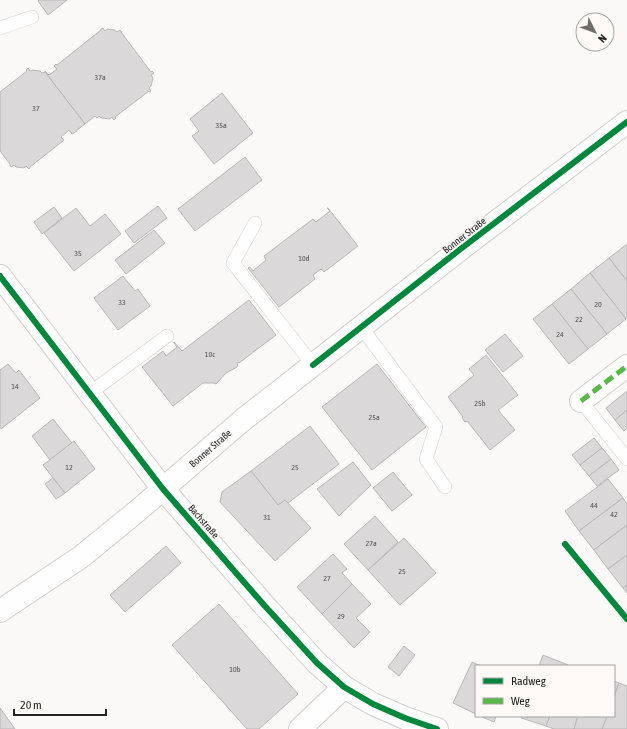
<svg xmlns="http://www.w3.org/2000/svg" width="627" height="729" font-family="'Asap Condensed',sans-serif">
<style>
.building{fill:#dad8d8;stroke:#b8b7b7}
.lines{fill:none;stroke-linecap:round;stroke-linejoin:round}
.lane-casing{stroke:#d0cfcd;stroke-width:14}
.street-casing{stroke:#d0cfcd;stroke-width:24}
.secondary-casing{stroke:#d0cfcd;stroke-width:24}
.lane{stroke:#fefefe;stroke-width:13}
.street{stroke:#fefefe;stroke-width:22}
.secondary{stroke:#fefefe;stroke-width:22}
.quiet{stroke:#58b947;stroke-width:5;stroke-dasharray:10 5;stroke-linecap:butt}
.cycleway-casing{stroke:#fcf9f6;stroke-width:8}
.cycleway{stroke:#00873e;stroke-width:6}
.labels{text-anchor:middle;stroke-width:3.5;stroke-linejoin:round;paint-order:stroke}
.number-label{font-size:8px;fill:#525050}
.street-label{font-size:10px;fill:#242322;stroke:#fcf9f6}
</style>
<rect width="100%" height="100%" fill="#fbf9f7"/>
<g class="building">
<path d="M39,0H67L48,15L38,1Z"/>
<path d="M103,28L105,31L107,29L115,30L117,32L120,30L122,32H121L151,72L152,71L154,73L151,75L153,78L151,86L149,88L151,91L149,92V91L115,117L116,118L114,120L112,117L110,119L101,118L99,116L97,118L95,116L85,124L45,72V71L49,75L57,69L54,66L56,64L57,65L101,30V29Z"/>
<path d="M28,68L30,71L32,70L40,71L42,73L45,72L85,124L77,130V131L72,134L69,130L61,137L64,140L30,167L29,169L26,166L24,168L16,167L14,165L11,167L10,165V164L0,151V92L27,71L26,70Z"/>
<path d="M222,93L253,133L214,164L192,136L199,131L190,119Z"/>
<path d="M245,157L262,180L195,231L178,209Z"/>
<path d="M158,206L167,218L134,243L125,231Z"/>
<path d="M54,207L62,218L42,234L34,222Z"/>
<path d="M76,208L90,226L105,214L121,234L74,271L44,233Z"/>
<path d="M327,208H328L358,246L324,272L321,269L313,275L315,279L279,307L248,268L250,267L253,271L266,260L264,256L313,219L316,222L330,211Z"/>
<path d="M154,230L165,243L126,274L115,260Z"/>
<path d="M627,244V281L609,258Z"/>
<path d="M609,258L627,281V318L626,319L590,273Z"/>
<path d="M590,273L626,319L607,334L571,289Z"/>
<path d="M123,276L135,291L138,289L150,306L118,330L94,298Z"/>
<path d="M571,289L607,334L588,349L552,304Z"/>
<path d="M249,300L276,335L239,363L238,362L237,367L226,373L216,384L214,383H203L173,406L142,367L163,351L166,356L177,347L174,343V342L182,351Z"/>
<path d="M552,304L588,349L569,364L533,319Z"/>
<path d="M505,334L523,356L503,372L485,350Z"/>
<path d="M486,355L518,395L498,410L515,430L490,450L467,421L465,422L462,418L463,417L448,397L474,375L469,369Z"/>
<path d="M8,364L16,373L19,370L40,398L1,429L0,427V370Z"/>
<path d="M377,364L426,427L372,470L322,407Z"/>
<path d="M627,391V410L615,420L606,408Z"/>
<path d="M627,410V428L624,431L615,420Z"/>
<path d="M53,419L72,443L50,460L32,436Z"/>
<path d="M310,426L339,464L288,503L285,500L278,505L251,471Z"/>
<path d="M594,438L602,448L580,465L572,455Z"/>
<path d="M74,441L95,469L65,493L43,465Z"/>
<path d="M602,448L611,459L589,476L580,465Z"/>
<path d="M611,459L619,470L597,486L589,476Z"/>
<path d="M353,462L371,485L339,516L317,489Z"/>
<path d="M251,471L278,505L285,500L311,528L275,561L220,502L222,492Z"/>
<path d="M393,472L412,495L392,511L373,488Z"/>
<path d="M53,478L65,493L56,499L45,484Z"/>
<path d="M608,479L623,498L579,531L565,511Z"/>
<path d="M623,498L627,504V525L594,550L579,531Z"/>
<path d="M375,516L398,542L368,570L344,544Z"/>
<path d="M627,525V555L608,569L594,550Z"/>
<path d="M404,538L436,573L400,605L368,570Z"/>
<path d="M166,546L181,563L125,612L110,595Z"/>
<path d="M333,554L347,569L342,573L352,584L322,614L297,587Z"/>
<path d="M627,555V585L623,588L608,569Z"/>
<path d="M352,584L371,604L356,618L370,632L354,648L322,614Z"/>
<path d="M627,585V593L623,588Z"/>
<path d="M219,604L298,694L259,729H247L172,645Z"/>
<path d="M404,646L415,655L399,676L388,667Z"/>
<path d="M543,655L568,665V666H539Z"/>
<path d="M472,662L481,666H476V714L453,703Z"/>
<path d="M614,681L619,683L614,697Z"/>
<path d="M619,683L627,686V729H602L607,716H614V697Z"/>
<path d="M0,708L15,729H0Z"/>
<path d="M480,716H496L494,722Z"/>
<path d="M522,716H550L546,726L521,718Z"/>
<path d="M550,716H578L574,729H554L546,726Z"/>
<path d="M578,716H607L602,729H574Z"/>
</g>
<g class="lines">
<defs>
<g id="lane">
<path d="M0,28L32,17"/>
<path d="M255,223L233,263L313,365"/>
<path d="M361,327L436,427L426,459L445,487"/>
<path d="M90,393L167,336"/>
<path d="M581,401L627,459"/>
</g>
<g id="street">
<path d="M0,276L163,489L264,605L317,663L344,687L373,704L405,718L437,729"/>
<path d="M581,401L627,366"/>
<path d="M300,729L344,687"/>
</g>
<path id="secondary" d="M0,611L81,557L136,512L216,443L244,419L458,251L627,122"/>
</defs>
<use href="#lane" class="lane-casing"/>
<use href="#street" class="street-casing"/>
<use href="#secondary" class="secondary-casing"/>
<use href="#lane" class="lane"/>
<use href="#street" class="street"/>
<use href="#secondary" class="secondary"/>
<path class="quiet" d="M581,401L627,366"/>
<defs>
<g id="cycleway">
<path d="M0,276L163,489L264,605L317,663L344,687L373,704L405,718L437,729"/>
<path d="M313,365L458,251L627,122"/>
<path d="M565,544L627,619"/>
</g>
</defs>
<use href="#cycleway" class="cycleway-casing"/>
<use href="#cycleway" class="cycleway"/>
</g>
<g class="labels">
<g class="number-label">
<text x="100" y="80">37a</text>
<text x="36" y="111">37</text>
<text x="221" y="128">35a</text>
<text x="78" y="256">35</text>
<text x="304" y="261">10d</text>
<text x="122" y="305">33</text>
<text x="598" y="307">20</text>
<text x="579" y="322">22</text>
<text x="560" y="337">24</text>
<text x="210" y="357">10c</text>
<text x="15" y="389">14</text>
<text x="480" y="406">25b</text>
<text x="374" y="420">25a</text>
<text x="69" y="470">12</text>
<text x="295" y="470">25</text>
<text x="594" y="508">44</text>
<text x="614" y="517">42</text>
<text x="267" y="520">31</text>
<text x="371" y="546">27a</text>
<text x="402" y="574">25</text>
<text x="327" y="581">27</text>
<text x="341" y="619">29</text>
<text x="235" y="672">10b</text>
</g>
<g class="street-label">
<text transform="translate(464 235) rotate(-38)" y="4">Bonner Straße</text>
<text transform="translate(210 448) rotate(-41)" y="4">Bonner Straße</text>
<text transform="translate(204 521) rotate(49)" y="4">Bachstraße</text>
</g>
</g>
<rect x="475" y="665" width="140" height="52" fill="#fcf9f6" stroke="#a6a3a1"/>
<rect x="483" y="678" width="20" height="6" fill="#00873e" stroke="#a6a3a1"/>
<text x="511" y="685" font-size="12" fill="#242322">Radweg</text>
<rect x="483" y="698" width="20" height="6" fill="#58b947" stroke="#a6a3a1"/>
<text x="511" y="705" font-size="12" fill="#242322">Weg</text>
<g transform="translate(595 32) rotate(132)"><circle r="19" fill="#fcf9f6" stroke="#a6a3a1"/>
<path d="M0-3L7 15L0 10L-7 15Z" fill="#6f6e6d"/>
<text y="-6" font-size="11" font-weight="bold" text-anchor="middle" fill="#242322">N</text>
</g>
<path d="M14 709v6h92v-6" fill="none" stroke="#242322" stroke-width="2"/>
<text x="20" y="709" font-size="12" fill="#242322" stroke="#fcf9f6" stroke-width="3" paint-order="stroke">20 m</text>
</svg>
